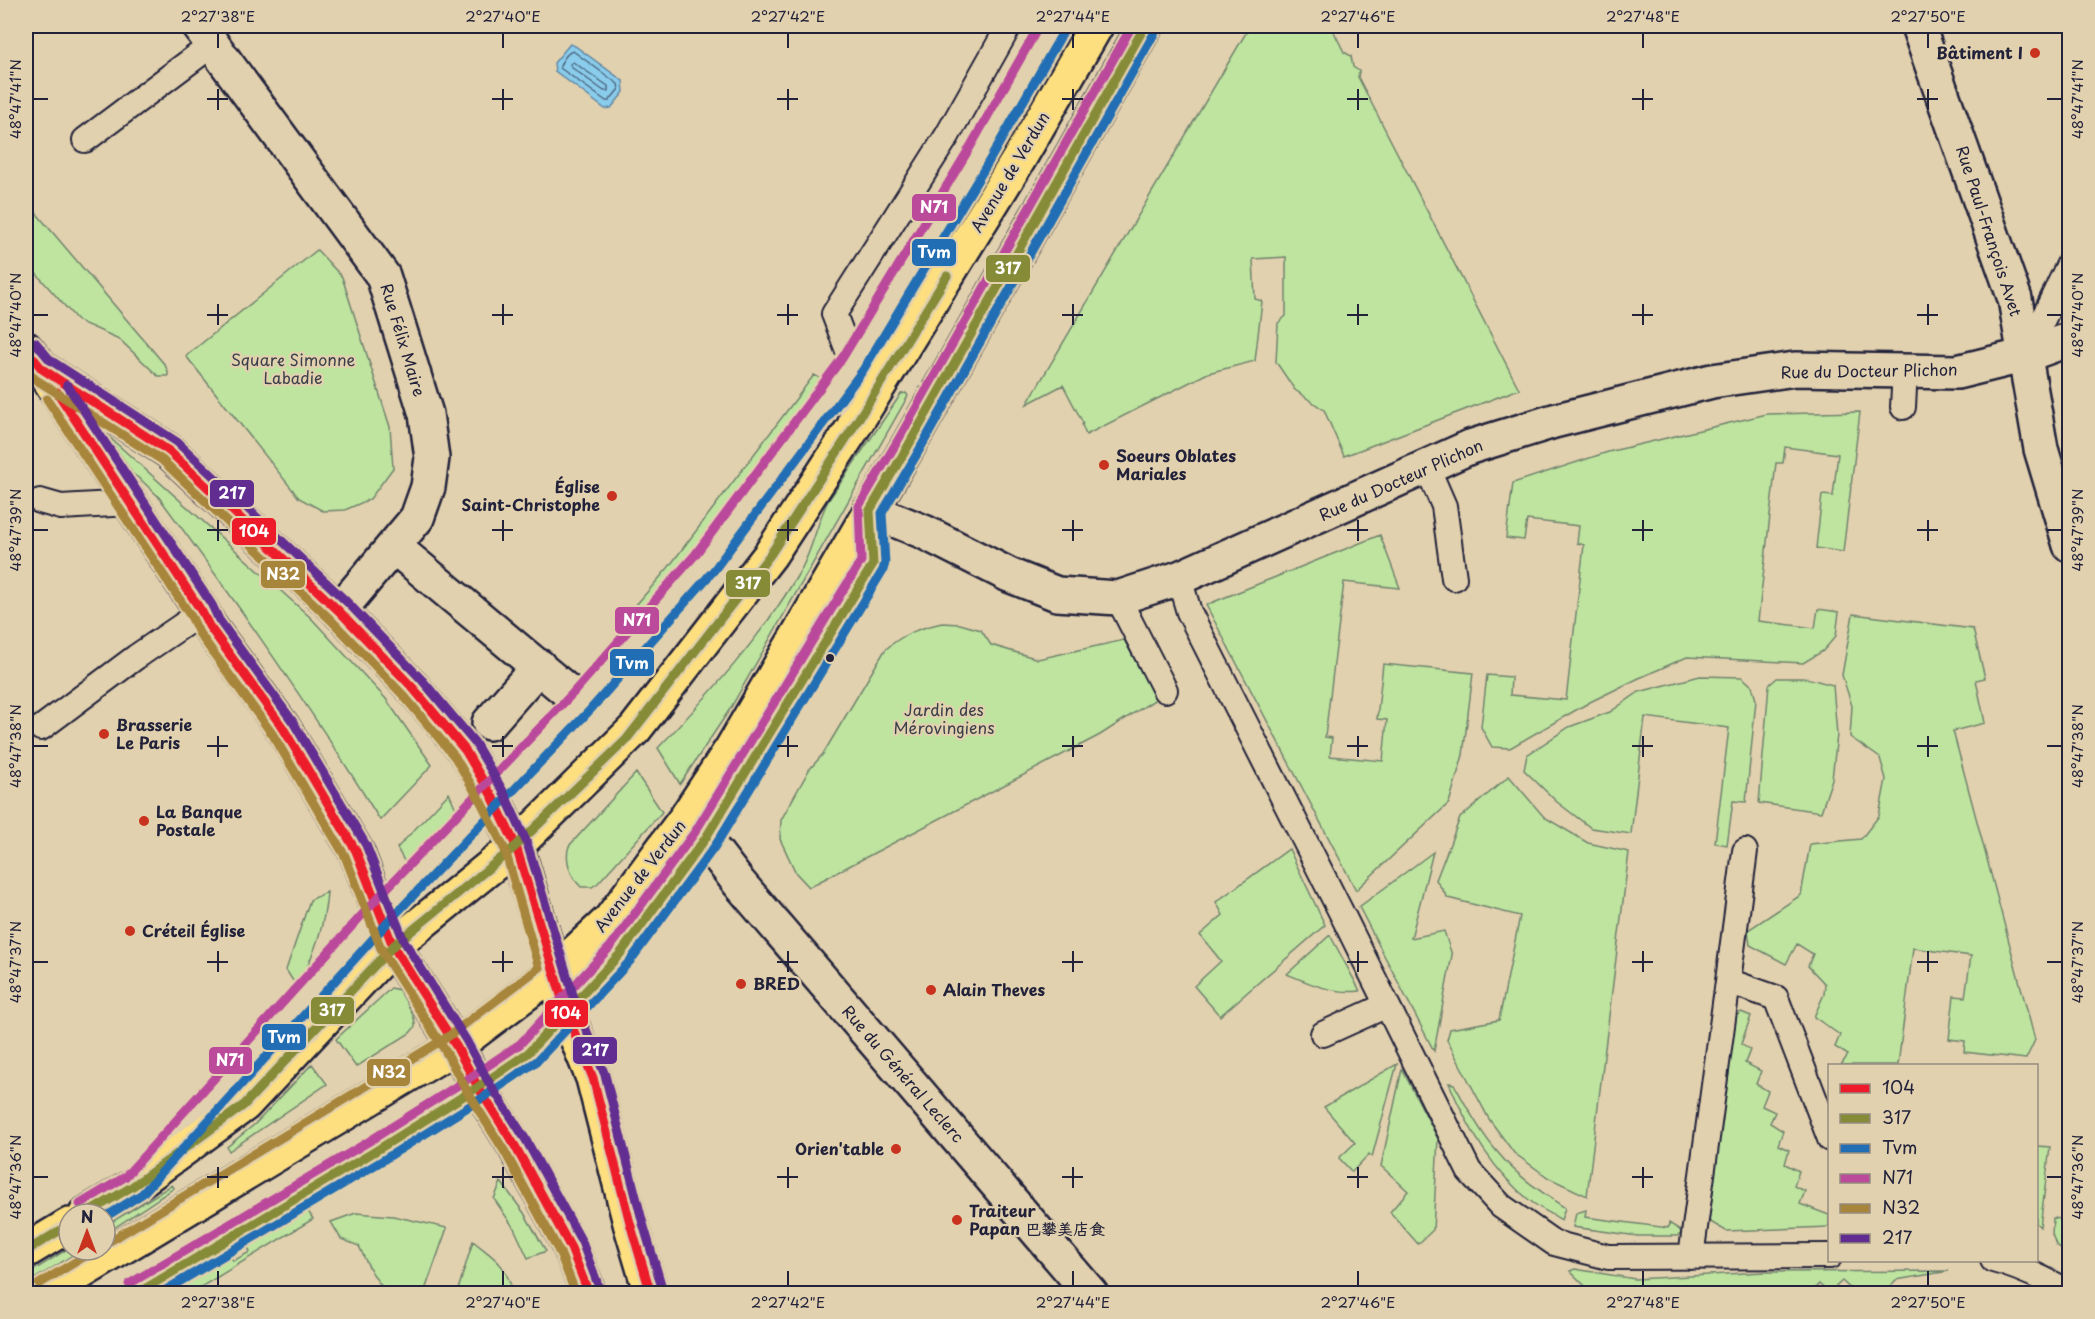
<svg xmlns="http://www.w3.org/2000/svg" width="2095" height="1319" font-family="'Playpen Sans','LXGW WenKai TC',sans-serif">
	<style>
		.green { fill: #bee49f; stroke: #70836d; stroke-width: 1.5 }
		.water { fill: #8acceb; stroke: #6088a5; stroke-width: 1.5 }
		.lines { fill: none; stroke-linecap: round; stroke-linejoin: round }
		.shore { stroke: #4c6681; stroke-width: 1.5 }
		.service-casing { stroke: #22223b; stroke-width: 28 }
		.pedestrian-casing { stroke: #22223b; stroke-width: 38 }
		.minor-casing { stroke: #22223b; stroke-width: 38 }
		.primary-casing { stroke: #22223b; stroke-width: 38 }
		.service { stroke: #e2d1ae; stroke-width: 24 }
		.pedestrian { stroke: #e2d1ae; stroke-width: 33 }
		.minor { stroke: #e2d1ae; stroke-width: 33 }
		.primary { stroke: #fddf80; stroke-width: 33 }
		.bus-1-casing { stroke: #e2d1ae; stroke-width: 14 }
		.bus-2-casing { stroke: #e2d1ae; stroke-width: 14 }
		.bus-3-casing { stroke: #e2d1ae; stroke-width: 14 }
		.bus-4-casing { stroke: #e2d1ae; stroke-width: 14 }
		.bus-5-casing { stroke: #e2d1ae; stroke-width: 14 }
		.bus-6-casing { stroke: #e2d1ae; stroke-width: 14 }
		.bus-1 { stroke: #ed1b2a; stroke-width: 9 }
		.bus-2 { stroke: #868b37; stroke-width: 9 }
		.bus-3 { stroke: #216eb4; stroke-width: 9 }
		.bus-4 { stroke: #bb4a9b; stroke-width: 9 }
		.bus-5 { stroke: #a7853a; stroke-width: 9 }
		.bus-6 { stroke: #622d91; stroke-width: 9 }
		.ticks { fill: none; stroke: #22223b; stroke-width: 2 }
		.poi-dot { fill: #c8321e; stroke: #e2d1ae; stroke-width: 2 }
		.bus-dot { fill: #22223b; stroke: #e2d1ae; stroke-width: 2 }
		.labels { text-anchor: middle; stroke-width: 4.5; stroke-linejoin: round; paint-order: stroke }
		.poi-label { font-size: 16px; font-weight: bold; fill: #22223b; stroke: #e2d1ae; text-anchor: start }
		.street-label { font-size: 16px; fill: #22223b; stroke: #e2d1ae }
		.park-label { font-size: 16px; fill: #393f4a; stroke: #e2d1ae }
		.line-badge { stroke: #e2d1ae; stroke-width: 2 }
		.badge-label { font-size: 16px; text-anchor: middle; font-weight: bold; fill: #fff }
		.neatline { fill: none; stroke: #22223b; stroke-width: 2 }
		.ticks-label { font-size: 15px; text-anchor: middle; fill: #22223b }
	</style>
	<rect width="100%" height="100%" fill="#e2d1ae"/>
	<filter id="ink" filterUnits="userSpaceOnUse"><feTurbulence type="fractalNoise" baseFrequency=".0167" numOctaves="2"/><feDisplacementMap in="SourceGraphic" scale="12" xChannelSelector="R" yChannelSelector="G"/><feConvolveMatrix kernelMatrix="1 2 1 2 8 2 1 2 1" color-interpolation-filters="sRGB"/></filter>
	<g filter="url(#ink)">
		<path class="green" d="M 1250,26 L 1331,26 L 1344,52 L 1351,56 L 1353,67 L 1359,71 L 1358,77 L 1519,389 L 1344,456 L 1324,410 L 1295,390 L 1276,362 L 1278,323 L 1286,316 L 1286,257 L 1253,259 L 1255,299 L 1262,301 L 1255,361 L 1208,373 L 1086,435 L 1082,425 L 1083,423 L 1063,385 L 1027,404 Z
			M 26,201 L 165,365 L 168,372 L 168,376 L 158,376 L 119,339 L 78,321 L 26,262 Z
			M 317,250 L 342,277 L 390,427 L 393,468 L 370,499 L 345,510 L 323,511 L 299,498 L 186,356 Z
			M 814,375 L 827,382 L 761,472 L 629,637 L 617,627 L 668,568 Z
			M 906,393 L 908,396 L 730,709 L 680,784 L 658,748 C 710,694 761,638 799,573 C 813,550 816,524 828,501 L 901,394 Z
			M 1860,412 L 1843,552 L 1816,548 L 1822,495 L 1833,496 L 1838,454 L 1785,447 L 1783,463 L 1776,463 L 1758,621 L 1815,628 L 1818,609 L 1839,612 L 1836,636 L 1823,651 L 1803,663 L 1687,657 L 1637,679 L 1590,702 L 1510,748 L 1492,747 L 1481,727 L 1487,675 L 1511,677 L 1510,695 L 1566,700 L 1584,545 L 1577,543 L 1579,526 L 1527,520 L 1524,540 L 1506,538 L 1513,483 L 1608,452 L 1767,414 Z
			M 98,427 L 311,618 L 386,699 L 432,765 L 380,820 C 311,708 236,601 158,496 L 140,479 L 103,453 Z
			M 1380,535 L 1400,588 L 1344,582 L 1325,737 L 1332,738 L 1330,756 L 1383,761 L 1387,720 L 1377,719 L 1383,664 L 1473,673 L 1463,755 L 1449,803 L 1356,890 L 1206,605 Z
			M 1853,614 L 1973,629 L 1985,678 L 1976,680 L 1985,723 L 1953,731 L 2035,1040 L 2026,1059 L 1964,1052 L 1965,1041 L 1949,1039 L 1954,996 L 1965,997 L 1971,956 L 1913,948 L 1898,1065 L 1841,1065 L 1848,1055 L 1835,1047 L 1840,1035 L 1814,1017 L 1824,994 L 1825,984 L 1808,966 L 1813,954 L 1797,944 L 1786,964 L 1750,945 L 1748,930 L 1801,895 L 1810,844 L 1861,839 L 1879,816 L 1886,779 L 1880,758 L 1850,737 L 1852,706 L 1842,675 Z
			M 942,623 L 960,624 L 981,630 L 991,645 L 1038,659 L 1124,640 L 1156,699 L 1100,735 L 809,887 L 796,873 L 780,839 L 781,820 L 809,770 L 823,754 L 885,650 C 902,634 920,628 942,623 Z
			M 1700,676 L 1742,677 L 1752,686 L 1756,700 L 1746,802 L 1733,801 L 1727,845 L 1715,843 L 1729,728 L 1645,717 L 1631,834 L 1591,828 L 1557,802 L 1524,770 L 1527,755 L 1569,727 L 1610,712 L 1639,692 Z
			M 1777,678 L 1806,678 L 1833,685 L 1837,735 L 1832,779 L 1821,812 L 1759,803 L 1769,685 Z
			M 636,773 L 662,812 L 598,883 L 592,887 L 581,887 C 571,877 564,860 569,846 Z
			M 1509,776 L 1544,817 L 1588,843 L 1629,852 L 1587,1196 L 1549,1178 L 1514,1153 L 1489,1119 L 1447,1040 L 1450,1029 L 1499,1020 L 1520,916 L 1448,898 L 1436,880 L 1460,818 Z
			M 449,793 L 456,809 L 454,822 L 413,866 L 407,866 L 397,848 Z
			M 1289,849 L 1325,925 L 1220,1016 L 1194,986 L 1221,961 L 1200,935 L 1223,915 L 1216,902 Z
			M 1433,852 L 1411,938 L 1444,931 L 1452,955 L 1434,1051 L 1359,907 Z
			M 327,892 C 325,925 313,958 297,987 L 286,970 L 310,900 Z
			M 1330,935 L 1360,991 C 1333,994 1311,984 1287,974 Z
			M 391,988 L 399,990 C 405,1000 416,1015 415,1027 L 410,1033 L 356,1067 L 336,1039 Z
			M 1741,1012 L 1751,1016 L 1741,1044 L 1750,1050 L 1745,1063 L 1761,1071 L 1756,1084 L 1768,1091 L 1762,1106 L 1775,1112 L 1770,1123 L 1783,1131 L 1778,1145 L 1789,1150 L 1785,1164 L 1799,1171 L 1794,1186 L 1805,1191 L 1800,1204 L 1829,1215 L 1829,1227 L 1726,1231 L 1707,1220 L 1730,1021 Z
			M 312,1064 L 327,1084 L 229,1151 L 227,1147 L 255,1124 Z
			M 1397,1064 L 1372,1157 L 1369,1154 L 1352,1172 L 1339,1158 L 1355,1143 L 1324,1107 Z
			M 1402,1069 L 1438,1139 L 1433,1230 L 1418,1244 L 1390,1212 L 1408,1191 L 1381,1166 Z
			M 1449,1083 L 1454,1084 C 1468,1109 1481,1134 1500,1155 C 1518,1177 1542,1192 1565,1208 L 1561,1220 C 1552,1214 1541,1209 1533,1203 C 1493,1173 1468,1128 1449,1083 Z
			M 2037,1146 L 2050,1147 L 2040,1227 L 2036,1223 Z
			M 501,1182 L 524,1213 L 546,1251 L 528,1258 L 514,1228 L 494,1199 Z
			M 172,1185 L 174,1188 L 105,1234 L 105,1226 Z
			M 1586,1210 L 1585,1217 L 1668,1228 L 1669,1223 L 1680,1230 L 1681,1234 L 1677,1236 L 1638,1236 L 1573,1227 L 1576,1213 Z
			M 308,1211 L 313,1219 L 191,1293 L 153,1294 L 231,1256 L 233,1261 L 250,1252 L 248,1247 Z
			M 356,1213 L 393,1216 L 447,1228 L 424,1293 C 414,1294 399,1296 390,1293 C 378,1288 364,1258 359,1246 L 341,1239 L 331,1222 Z
			M 2053,1218 L 2069,1220 L 2069,1253 L 2056,1245 L 2052,1234 Z
			M 473,1241 C 496,1260 505,1262 513,1293 L 457,1293 Z
			M 69,1248 L 69,1250 L 80,1250 L 26,1286 L 26,1275 Z
			M 1575,1269 L 1635,1279 L 1764,1272 L 1949,1271 L 1896,1280 L 1883,1293 L 1855,1293 L 1842,1281 L 1829,1293 L 1819,1284 L 1809,1294 L 1593,1294 L 1570,1271 Z"/>
		<path class="water" d="M 570,44 L 575,46 L 623,81 L 624,92 L 611,108 L 605,109 L 555,71 L 554,63 Z"/>
		<g class="lines">
			<path class="shore" d="M 573,51 L 618,84 L 619,89 L 609,101 L 606,101 L 560,68 C 560,63 567,52 573,51 Z
				M 573,62 L 608,86 L 608,91 L 604,91 L 571,67 L 570,64 Z"/>
			<defs>
				<path id="service" d="M 85,140 L 213,44
					M 2026,355 L 2070,262
					M 1903,407 L 1905,370
					M 851,430 L 853,364 L 834,314 L 947,136 L 1009,26
					M 1427,467 L 1444,506 L 1454,578
					M 40,501 L 61,507 L 130,503
					M 1179,578 L 1189,612 L 1343,916 L 1469,1171 L 1501,1206 L 1554,1243 L 1608,1257 L 1830,1256
					M 1118,598 L 1165,690
					M 41,728 L 136,657 L 202,612
					M 1745,851 L 1728,981 L 1776,998 L 1830,1139
					M 1323,1034 L 1387,1005
					M 166,1149 L 380,913 L 581,702 L 704,563 L 853,364 L 979,155 L 1053,26
					M 1691,1257 L 1728,981
					M 1993,1260 C 2021,1267 2045,1279 2070,1293
					M 135,1294 L 374,1152 L 478,1087 L 528,1053 L 566,1012 L 620,954 L 705,839 L 832,634 L 873,564 L 870,510"/>
				<path id="pedestrian" d="M 404,555 L 573,696
					M 489,723 L 539,666
					M 716,853 L 739,883 L 1091,1294"/>
				<path id="minor" d="M 199,26 L 383,276 L 426,414 L 432,458 L 428,487 L 417,518 L 339,611
					M 1918,26 L 2015,299 L 2041,449 L 2070,545
					M 870,510 L 924,532 L 1009,575 L 1057,594 L 1118,598 L 1179,578 L 1470,447 L 1554,421 L 1712,381 L 1795,369 L 1957,372 L 2026,355 L 2070,339"/>
				<path id="primary" d="M 26,349 L 42,369 L 202,612 L 209,626 L 283,728 L 347,836 L 356,851 L 393,946 L 456,1046 L 478,1087 L 515,1146 L 571,1248 L 589,1294
					M 42,369 L 169,451 L 339,611 L 413,688 L 465,750 L 492,796 L 516,846 L 566,1012 L 593,1078 L 630,1223 L 651,1294
					M 86,1214 L 133,1186 L 244,1105 L 393,946 L 516,846 L 635,729 L 770,555 L 851,431 L 1019,159 L 1096,26
					M 26,1251 L 69,1225
					M 45,1294 L 456,1046 L 553,973 L 610,920 L 687,816 L 732,748 L 907,448 L 1145,26"/>
			</defs>
			<use href="#service" class="service-casing"/>
			<use href="#pedestrian" class="pedestrian-casing"/>
			<use href="#minor" class="minor-casing"/>
			<use href="#primary" class="primary-casing"/>
			<use href="#service" class="service"/>
			<use href="#pedestrian" class="pedestrian"/>
			<use href="#minor" class="minor"/>
			<use href="#primary" class="primary"/>
			<defs>
				<path id="bus-1" d="M 26,349 L 42,369 L 169,451 L 339,611 L 413,688 L 465,750 L 492,796 L 516,846 L 566,1012 L 593,1078 L 630,1223 L 651,1294
					M 57,392 L 202,612 L 209,626 L 283,728 L 356,851 L 393,946 L 456,1046 L 478,1087 L 515,1146 L 571,1248 L 589,1294"/>
				<path id="bus-2" d="M 86,1214 L 133,1186 L 244,1105 L 393,946 L 516,846 L 626,740 L 770,555 L 851,431 L 947,276
					M 26,1251 L 69,1225
					M 136,1294 L 374,1152 L 478,1087 L 528,1053 L 620,954 L 705,839 L 873,564 L 870,510 L 907,448 L 1145,26"/>
				<path id="bus-3" d="M 105,1217 L 142,1194 L 389,921 L 590,710 L 714,570 L 863,370 L 989,161 L 1063,32
					M 159,1294 L 380,1162 L 484,1097 L 537,1061 L 630,961 L 715,846 L 883,570 L 885,563 L 882,513 L 917,454 L 1155,32"/>
				<path id="bus-4" d="M 80,1204 L 125,1177 L 371,905 L 572,694 L 695,555 L 843,357 L 969,149 L 1039,26
					M 129,1284 L 368,1142 L 471,1077 L 520,1044 L 611,946 L 695,832 L 861,561 L 859,506 L 897,442 L 1132,26"/>
				<path id="bus-5" d="M 26,368 L 35,379 L 162,460 L 331,620 L 404,696 L 455,757 L 481,802 L 505,850 L 539,968 L 449,1036 L 105,1244
					M 47,399 L 192,618 L 199,633 L 273,735 L 345,856 L 382,951 L 446,1052 L 468,1093 L 505,1152 L 560,1253 L 576,1294
					M 39,1284 L 95,1250"/>
				<path id="bus-6" d="M 35,342 L 50,360 L 177,442 L 348,603 L 422,680 L 475,743 L 503,791 L 527,843 L 577,1008 L 605,1075 L 642,1220 L 663,1291
					M 67,385 L 212,605 L 219,620 L 293,722 L 366,845 L 404,941 L 466,1040 L 488,1081 L 526,1140 L 582,1242 L 600,1290"/>
			</defs>
			<use href="#bus-1" class="bus-1-casing"/>
			<use href="#bus-2" class="bus-2-casing"/>
			<use href="#bus-3" class="bus-3-casing"/>
			<use href="#bus-4" class="bus-4-casing"/>
			<use href="#bus-5" class="bus-5-casing"/>
			<use href="#bus-6" class="bus-6-casing"/>
			<use href="#bus-1" class="bus-1"/>
			<use href="#bus-2" class="bus-2"/>
			<use href="#bus-3" class="bus-3"/>
			<use href="#bus-4" class="bus-4"/>
			<use href="#bus-5" class="bus-5"/>
			<use href="#bus-6" class="bus-6"/>
		</g>
	</g>
	<path class="ticks" d="M 218,33 L 218,48M 503,33 L 503,48M 788,33 L 788,48M 1073,33 L 1073,48M 1358,33 L 1358,48M 1643,33 L 1643,48M 1928,33 L 1928,48M 218,89 L 218,110M 503,89 L 503,110M 788,89 L 788,110M 1073,89 L 1073,110M 1358,89 L 1358,110M 1643,89 L 1643,110M 1928,89 L 1928,110M 33,99 L 48,99M 207,99 L 228,99M 492,99 L 513,99M 777,99 L 798,99M 1062,99 L 1083,99M 1347,99 L 1368,99M 1632,99 L 1653,99M 1917,99 L 1938,99M 2047,99 L 2062,99M 218,304 L 218,325M 503,304 L 503,325M 788,304 L 788,325M 1073,304 L 1073,325M 1358,304 L 1358,325M 1643,304 L 1643,325M 1928,304 L 1928,325M 33,315 L 48,315M 207,315 L 228,315M 492,315 L 513,315M 777,315 L 798,315M 1062,315 L 1083,315M 1347,315 L 1368,315M 1632,315 L 1653,315M 1917,315 L 1938,315M 2047,315 L 2062,315M 218,520 L 218,541M 503,520 L 503,541M 788,520 L 788,541M 1073,520 L 1073,541M 1358,520 L 1358,541M 1643,520 L 1643,541M 1928,520 L 1928,541M 33,530 L 48,530M 207,530 L 228,530M 492,530 L 513,530M 777,530 L 798,530M 1062,530 L 1083,530M 1347,530 L 1368,530M 1632,530 L 1653,530M 1917,530 L 1938,530M 2047,530 L 2062,530M 218,736 L 218,757M 503,736 L 503,757M 788,736 L 788,757M 1073,736 L 1073,757M 1358,736 L 1358,757M 1643,736 L 1643,757M 1928,736 L 1928,757M 33,746 L 48,746M 207,746 L 228,746M 492,746 L 513,746M 777,746 L 798,746M 1062,746 L 1083,746M 1347,746 L 1368,746M 1632,746 L 1653,746M 1917,746 L 1938,746M 2047,746 L 2062,746M 218,951 L 218,972M 503,951 L 503,972M 788,951 L 788,972M 1073,951 L 1073,972M 1358,951 L 1358,972M 1643,951 L 1643,972M 1928,951 L 1928,972M 33,962 L 48,962M 207,962 L 228,962M 492,962 L 513,962M 777,962 L 798,962M 1062,962 L 1083,962M 1347,962 L 1368,962M 1632,962 L 1653,962M 1917,962 L 1938,962M 2047,962 L 2062,962M 218,1167 L 218,1188M 503,1167 L 503,1188M 788,1167 L 788,1188M 1073,1167 L 1073,1188M 1358,1167 L 1358,1188M 1643,1167 L 1643,1188M 33,1177 L 48,1177M 207,1177 L 228,1177M 492,1177 L 513,1177M 777,1177 L 798,1177M 1062,1177 L 1083,1177M 1347,1177 L 1368,1177M 1632,1177 L 1653,1177M 2047,1177 L 2062,1177M 218,1271 L 218,1286M 503,1271 L 503,1286M 788,1271 L 788,1286M 1073,1271 L 1073,1286M 1358,1271 L 1358,1286M 1643,1271 L 1643,1286M 1928,1271 L 1928,1286"/>
	<g class="poi-dot">
		<circle cx="2035" cy="53" r="6"/>
		<circle cx="1104" cy="465" r="6"/>
		<circle cx="612" cy="496" r="6"/>
		<circle cx="104" cy="734" r="6"/>
		<circle cx="144" cy="821" r="6"/>
		<circle cx="130" cy="931" r="6"/>
		<circle cx="741" cy="984" r="6"/>
		<circle cx="931" cy="990" r="6"/>
		<circle cx="896" cy="1149" r="6"/>
		<circle cx="957" cy="1220" r="6"/>
	</g>
	<circle class="bus-dot" cx="830" cy="658" r="5"/>
	<g class="labels">
		<g class="poi-label">
			<text x="2023" y="59" text-anchor="end">Bâtiment I</text>
			<text x="1116" y="462">Soeurs Oblates<tspan x="1116" dy="18">Mariales</tspan></text>
			<text x="600" y="493" text-anchor="end">Église<tspan x="600" dy="18">Saint-Christophe</tspan></text>
			<text x="116" y="731">Brasserie<tspan x="116" dy="18">Le Paris</tspan></text>
			<text x="156" y="818">La Banque<tspan x="156" dy="18">Postale</tspan></text>
			<text x="142" y="937">Créteil Église</text>
			<text x="753" y="990">BRED</text>
			<text x="943" y="996">Alain Theves</text>
			<text x="884" y="1155" text-anchor="end">Orien'table</text>
			<text x="969" y="1217">Traiteur<tspan x="969" dy="18">Papan 巴攀美店食</tspan></text>
		</g>
		<g class="street-label">
			<text transform="translate(1010 172) rotate(-59)" y="6">Avenue de Verdun</text>
			<text transform="translate(1989 231) rotate(72)" y="6">Rue Paul-François Avet</text>
			<text transform="translate(403 340) rotate(73)" y="6">Rue Félix Maire</text>
			<text transform="translate(1869 371) rotate(-1)" y="6">Rue du Docteur Plichon</text>
			<text transform="translate(1401 480) rotate(-24)" y="6">Rue du Docteur Plichon</text>
			<text transform="translate(640 876) rotate(-52)" y="6">Avenue de Verdun</text>
			<text transform="translate(903 1074) rotate(49)" y="6">Rue du Général Leclerc</text>
		</g>
		<g class="park-label">
			<text x="293" y="366">Square Simonne<tspan x="293" dy="18">Labadie</tspan></text>
			<text x="944" y="716">Jardin des<tspan x="944" dy="18">Mérovingiens</tspan></text>
		</g>
	</g>
	<g class="line-badge">
		<rect x="911" y="193" width="46" height="29" rx="6" fill="#bb4a9b"/>
		<rect x="911" y="238" width="46" height="29" rx="6" fill="#216eb4"/>
		<rect x="985" y="254" width="46" height="29" rx="6" fill="#868b37"/>
		<rect x="209" y="479" width="46" height="29" rx="6" fill="#622d91"/>
		<rect x="231" y="517" width="46" height="29" rx="6" fill="#ed1b2a"/>
		<rect x="260" y="560" width="46" height="29" rx="6" fill="#a7853a"/>
		<rect x="725" y="569" width="46" height="29" rx="6" fill="#868b37"/>
		<rect x="614" y="606" width="46" height="29" rx="6" fill="#bb4a9b"/>
		<rect x="609" y="648" width="46" height="29" rx="6" fill="#216eb4"/>
		<rect x="310" y="996" width="45" height="29" rx="6" fill="#868b37"/>
		<rect x="544" y="999" width="45" height="29" rx="6" fill="#ed1b2a"/>
		<rect x="261" y="1023" width="46" height="28" rx="6" fill="#216eb4"/>
		<rect x="572" y="1036" width="46" height="29" rx="6" fill="#622d91"/>
		<rect x="208" y="1046" width="45" height="29" rx="6" fill="#bb4a9b"/>
		<rect x="366" y="1058" width="45" height="29" rx="6" fill="#a7853a"/>
	</g>
	<g class="badge-label">
		<text x="934" y="213">N71</text>
		<text x="934" y="258">Tvm</text>
		<text x="1008" y="274">317</text>
		<text x="232" y="499">217</text>
		<text x="254" y="537">104</text>
		<text x="283" y="580">N32</text>
		<text x="748" y="589">317</text>
		<text x="637" y="626">N71</text>
		<text x="632" y="669">Tvm</text>
		<text x="332" y="1016">317</text>
		<text x="566" y="1019">104</text>
		<text x="284" y="1043">Tvm</text>
		<text x="595" y="1056">217</text>
		<text x="230" y="1066">N71</text>
		<text x="389" y="1078">N32</text>
	</g>
	<rect width="2095" height="1319" fill="none" stroke="#e2d1ae" stroke-width="66"/>
	<rect x="1828" y="1064" width="210" height="198" fill="#e2d1ae" stroke="#958b80" stroke-width="1.5"/>
	<rect x="1840" y="1084" width="30" height="9" fill="#ed1b2a" stroke="#958b80" stroke-width="1.5"/>
	<text x="1882" y="1094" font-size="18" fill="#22223b">104</text>
	<rect x="1840" y="1114" width="30" height="9" fill="#868b37" stroke="#958b80" stroke-width="1.5"/>
	<text x="1882" y="1124" font-size="18" fill="#22223b">317</text>
	<rect x="1840" y="1144" width="30" height="9" fill="#216eb4" stroke="#958b80" stroke-width="1.5"/>
	<text x="1882" y="1154" font-size="18" fill="#22223b">Tvm</text>
	<rect x="1840" y="1174" width="30" height="9" fill="#bb4a9b" stroke="#958b80" stroke-width="1.5"/>
	<text x="1882" y="1184" font-size="18" fill="#22223b">N71</text>
	<rect x="1840" y="1204" width="30" height="9" fill="#a7853a" stroke="#958b80" stroke-width="1.5"/>
	<text x="1882" y="1214" font-size="18" fill="#22223b">N32</text>
	<rect x="1840" y="1234" width="30" height="9" fill="#622d91" stroke="#958b80" stroke-width="1.5"/>
	<text x="1882" y="1244" font-size="18" fill="#22223b">217</text>
	<g transform="translate(87 1232)"><circle r="28" fill="#e2d1ae" stroke="#958b80" stroke-width="1.5"/>
	<path d="M0-4.5L10 22L0 15L-10 22Z" fill="#c8321e"/>
	<text y="-9" font-size="16" font-weight="bold" text-anchor="middle" fill="#22223b">N</text>
	</g>
	<rect x="33" y="33" width="2029" height="1253" class="neatline"/>
	<g class="ticks-label">
		<text x="218" y="22">2°27'38"E</text>
		<text x="503" y="22">2°27'40"E</text>
		<text x="788" y="22">2°27'42"E</text>
		<text x="1073" y="22">2°27'44"E</text>
		<text x="1358" y="22">2°27'46"E</text>
		<text x="1643" y="22">2°27'48"E</text>
		<text x="1928" y="22">2°27'50"E</text>
		<text transform="translate(16 99) rotate(-90)" y="5">48°47'41"N</text>
		<text transform="translate(2078 99) rotate(-90)" y="5">48°47'41"N</text>
		<text transform="translate(16 315) rotate(-90)" y="5">48°47'40"N</text>
		<text transform="translate(2078 315) rotate(-90)" y="5">48°47'40"N</text>
		<text transform="translate(16 530) rotate(-90)" y="5">48°47'39"N</text>
		<text transform="translate(2078 530) rotate(-90)" y="5">48°47'39"N</text>
		<text transform="translate(16 746) rotate(-90)" y="5">48°47'38"N</text>
		<text transform="translate(2078 746) rotate(-90)" y="5">48°47'38"N</text>
		<text transform="translate(16 962) rotate(-90)" y="5">48°47'37"N</text>
		<text transform="translate(2078 962) rotate(-90)" y="5">48°47'37"N</text>
		<text transform="translate(16 1177) rotate(-90)" y="5">48°47'36"N</text>
		<text transform="translate(2078 1177) rotate(-90)" y="5">48°47'36"N</text>
		<text x="218" y="1308">2°27'38"E</text>
		<text x="503" y="1308">2°27'40"E</text>
		<text x="788" y="1308">2°27'42"E</text>
		<text x="1073" y="1308">2°27'44"E</text>
		<text x="1358" y="1308">2°27'46"E</text>
		<text x="1643" y="1308">2°27'48"E</text>
		<text x="1928" y="1308">2°27'50"E</text>
	</g>
</svg>
